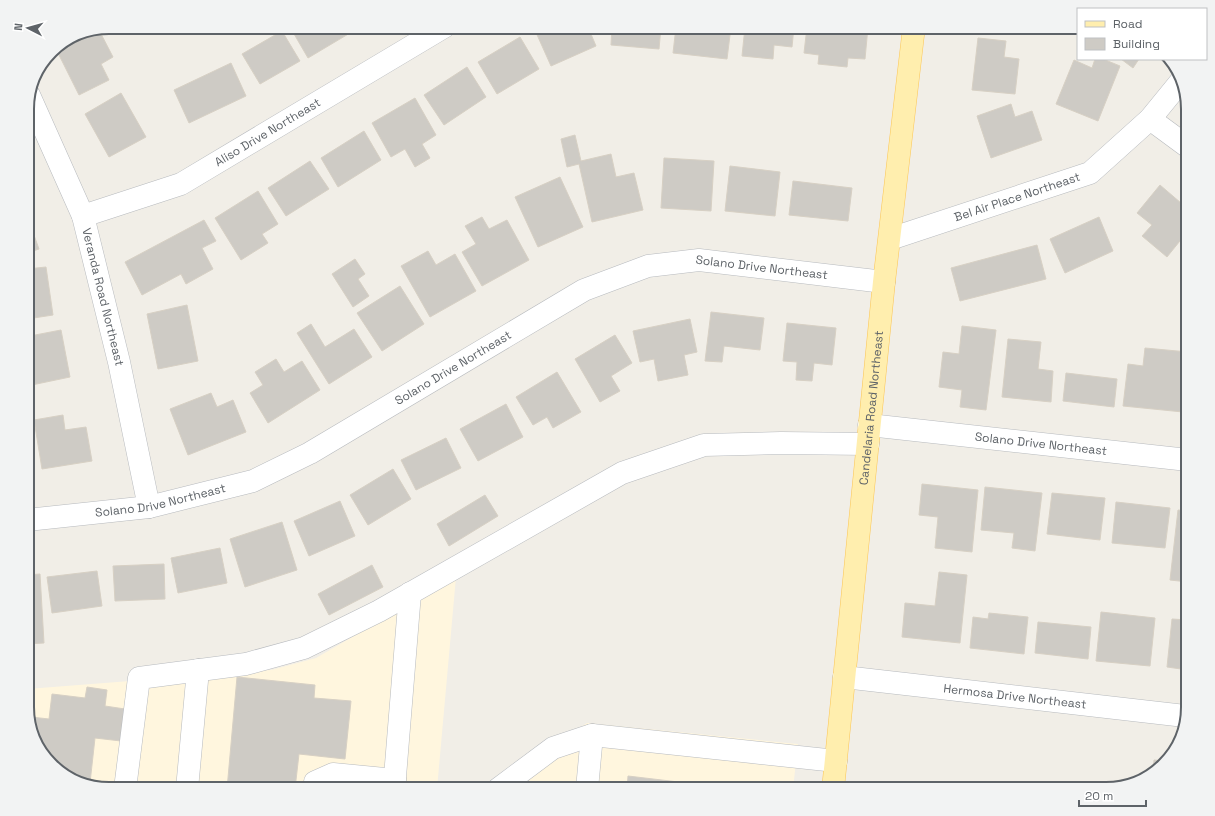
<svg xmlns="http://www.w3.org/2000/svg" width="1215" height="816" font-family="'Space Grotesk',sans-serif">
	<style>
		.commercial { fill: #fff6de }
		.building { fill: #cecbc5; stroke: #d7d0c4 }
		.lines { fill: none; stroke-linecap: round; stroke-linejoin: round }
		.minor-casing { stroke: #b7babe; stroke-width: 23 }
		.major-casing { stroke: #fcc655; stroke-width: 23 }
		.minor { stroke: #fff; stroke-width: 22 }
		.major { stroke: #ffeeae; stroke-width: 22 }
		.labels { text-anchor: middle; stroke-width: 3; stroke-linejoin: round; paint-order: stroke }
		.street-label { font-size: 12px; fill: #5e6368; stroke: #fff }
		.rim { fill: none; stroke: #5e6368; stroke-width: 2 }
	</style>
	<rect width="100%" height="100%" fill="#f1eee7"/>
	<path class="commercial" d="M 456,577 L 437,789 L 109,789 L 63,775 L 38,748 L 27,712 L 27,689 L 271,670 L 316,658 Z
		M 587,723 L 798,744 L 793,789 L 483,789 Z"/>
	<path class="building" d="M 290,27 L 354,27 L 355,30 L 308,58 Z
		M 588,27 L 596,46 L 551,66 L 534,28 Z
		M 612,27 L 661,27 L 659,49 L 611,45 Z
		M 676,27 L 731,27 L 727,59 L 673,53 Z
		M 745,27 L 794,27 L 792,47 L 774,45 L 773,59 L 742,56 Z
		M 807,27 L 868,27 L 865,59 L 848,58 L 847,67 L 818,64 L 819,55 L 804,53 Z
		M 993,27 L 1028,27 L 1027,31 Z
		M 99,30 L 113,57 L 101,64 L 109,80 L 79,95 L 57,51 Z
		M 282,31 L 300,61 L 260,84 L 242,54 Z
		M 520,37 L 539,69 L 497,94 L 478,62 Z
		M 978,38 L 1006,41 L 1004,57 L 1019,59 L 1015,94 L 972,90 Z
		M 1095,59 L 1103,59 L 1120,66 L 1098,121 L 1056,104 L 1074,60 L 1092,68 Z
		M 1121,59 L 1139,59 L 1133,68 Z
		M 231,63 L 246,96 L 189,123 L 174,90 Z
		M 467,67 L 486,97 L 444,125 L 424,95 Z
		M 121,93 L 146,137 L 109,157 L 85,114 Z
		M 415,98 L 436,135 L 422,144 L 430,158 L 415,167 L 405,149 L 391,157 L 372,123 Z
		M 1011,104 L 1015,117 L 1032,111 L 1042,140 L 991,158 L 977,116 Z
		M 364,131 L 381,160 L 338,187 L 321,158 Z
		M 575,135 L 581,161 L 611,154 L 616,177 L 634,173 L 643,210 L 592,222 L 579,164 L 567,167 L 561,139 Z
		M 664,158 L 714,161 L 711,211 L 661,208 Z
		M 310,161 L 329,189 L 286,216 L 268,188 Z
		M 730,166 L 780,172 L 775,216 L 725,211 Z
		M 560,177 L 583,227 L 538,247 L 515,197 Z
		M 793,181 L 852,188 L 848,221 L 789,215 Z
		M 1160,185 L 1188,209 L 1188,231 L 1167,257 L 1142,236 L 1152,225 L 1137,213 Z
		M 258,191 L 278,224 L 262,234 L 268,243 L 241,260 L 215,218 Z
		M 27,216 L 39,249 L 27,253 Z
		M 482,217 L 489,229 L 507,220 L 529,260 L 482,286 L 462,252 L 476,244 L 465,226 Z
		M 1099,217 L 1113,251 L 1065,273 L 1050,239 Z
		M 204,220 L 216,241 L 202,248 L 213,269 L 186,284 L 181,274 L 142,295 L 125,262 Z
		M 1037,245 L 1046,279 L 960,301 L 951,268 Z
		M 428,251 L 436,265 L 455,254 L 476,291 L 430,317 L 401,266 Z
		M 355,259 L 365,274 L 358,279 L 369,296 L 353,307 L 332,274 Z
		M 46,267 L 53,315 L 27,319 L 27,269 Z
		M 400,286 L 424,324 L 382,351 L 357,313 Z
		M 187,305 L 198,361 L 158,369 L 147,314 Z
		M 711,312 L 764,318 L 760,350 L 724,346 L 722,362 L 705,361 Z
		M 690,319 L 697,352 L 684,355 L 688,375 L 658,381 L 654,359 L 640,362 L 633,331 Z
		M 787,323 L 836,328 L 832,365 L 814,363 L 812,381 L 796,380 L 797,362 L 783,361 Z
		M 311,324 L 325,347 L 354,329 L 372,357 L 329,384 L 297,333 Z
		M 962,326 L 996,330 L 986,410 L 960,407 L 962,390 L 939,387 L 943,352 L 959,354 Z
		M 61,330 L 70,377 L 27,386 L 27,354 L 33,353 L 30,336 Z
		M 615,335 L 632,363 L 611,376 L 620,391 L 600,402 L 575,359 Z
		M 1008,339 L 1041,342 L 1038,369 L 1053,371 L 1051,402 L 1002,397 Z
		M 1145,348 L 1188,352 L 1183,412 L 1123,406 L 1128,364 L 1143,366 Z
		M 276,359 L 284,372 L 302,361 L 320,390 L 268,423 L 250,393 L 263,385 L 255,372 Z
		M 557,372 L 581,412 L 553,428 L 547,417 L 533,425 L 516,397 Z
		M 1066,373 L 1117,379 L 1114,407 L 1063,401 Z
		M 211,393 L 217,407 L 233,400 L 246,432 L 188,455 L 170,409 Z
		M 506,404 L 523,437 L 478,461 L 460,429 Z
		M 63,415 L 65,430 L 86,427 L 92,461 L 42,469 L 34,420 Z
		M 446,438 L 461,468 L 416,490 L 401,460 Z
		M 393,469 L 411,499 L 368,525 L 350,495 Z
		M 922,484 L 978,490 L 972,552 L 935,548 L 938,517 L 919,515 Z
		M 985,487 L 1042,493 L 1035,551 L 1012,548 L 1014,533 L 981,530 Z
		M 1052,493 L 1105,498 L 1100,540 L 1047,534 Z
		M 485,495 L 498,516 L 449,546 L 437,524 Z
		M 340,501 L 355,536 L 309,556 L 294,521 Z
		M 1116,502 L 1170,508 L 1165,548 L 1112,543 Z
		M 1178,510 L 1188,511 L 1188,582 L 1170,580 Z
		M 282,522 L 297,570 L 245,587 L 230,539 Z
		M 220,548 L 227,583 L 178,593 L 171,558 Z
		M 164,564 L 165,599 L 115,601 L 113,566 Z
		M 372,565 L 383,587 L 329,615 L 318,594 Z
		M 97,571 L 102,606 L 52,613 L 47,577 Z
		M 939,572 L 967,575 L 960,643 L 902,637 L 905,603 L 935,606 Z
		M 40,574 L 44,643 L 27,644 L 27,575 Z
		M 1101,612 L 1155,618 L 1150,666 L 1096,661 Z
		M 989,613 L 1028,617 L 1024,654 L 970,648 L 973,617 L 988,619 Z
		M 1172,619 L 1188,620 L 1188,670 L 1167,667 Z
		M 1038,622 L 1091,627 L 1088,659 L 1035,653 Z
		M 237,677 L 315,685 L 314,698 L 351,701 L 345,759 L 299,754 L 295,789 L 227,789 Z
		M 87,687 L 107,690 L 105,706 L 125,709 L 121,741 L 95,738 L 90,783 L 63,775 L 38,748 L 30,722 L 31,717 L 49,719 L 52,694 L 85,698 Z
		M 1154,760 L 1165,761 L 1153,772 Z
		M 628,776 L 712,786 L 712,789 L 627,789 Z"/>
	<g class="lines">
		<defs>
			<g id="minor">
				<path id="s1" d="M 29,95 L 83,216 L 119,362 L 149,507"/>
				<path d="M 1150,119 L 1188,147"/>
				<path id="s2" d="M 83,216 L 181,184 L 444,27"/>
				<path id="s3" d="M 890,239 L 1090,173 L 1150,119 L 1181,81"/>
				<path id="s4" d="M 869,425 L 1188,460"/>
				<path id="s5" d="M 27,520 L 149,507 L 253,481 L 310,453 L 584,290 L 648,266 L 699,260 L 884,282"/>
				<path id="s6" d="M 844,677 L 1185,716"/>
				<path d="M 125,789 L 139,678 L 246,664 L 304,648 L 379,611 L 622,473 L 704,445 L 781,443 L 868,444"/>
				<path d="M 187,789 L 198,670"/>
				<path d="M 314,789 L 315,782 L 333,774 L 395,780"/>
				<path d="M 394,789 L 410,593"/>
				<path d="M 498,789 L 553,748 L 592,735 L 836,761"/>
				<path d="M 587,789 L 592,735"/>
			</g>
			<g id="major">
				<path id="s7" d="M 833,789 L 884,282 L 914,27"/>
			</g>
		</defs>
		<use href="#minor" class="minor-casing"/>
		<use href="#major" class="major-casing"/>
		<use href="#minor" class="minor"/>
		<use href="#major" class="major"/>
	</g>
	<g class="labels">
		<g class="street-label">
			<text dy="4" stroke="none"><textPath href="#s2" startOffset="204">Aliso Drive Northeast</textPath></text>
			<text dy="4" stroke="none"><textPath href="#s3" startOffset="134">Bel Air Place Northeast</textPath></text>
			<text dy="4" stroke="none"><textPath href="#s5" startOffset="795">Solano Drive Northeast</textPath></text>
			<text dy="4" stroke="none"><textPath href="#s1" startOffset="216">Veranda Road Northeast</textPath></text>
			<text dy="4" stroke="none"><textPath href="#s5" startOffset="460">Solano Drive Northeast</textPath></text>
			<text dy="4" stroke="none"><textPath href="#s7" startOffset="383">Candelaria Road Northeast</textPath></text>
			<text dy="4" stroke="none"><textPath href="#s4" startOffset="173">Solano Drive Northeast</textPath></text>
			<text dy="4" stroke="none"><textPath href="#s5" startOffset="135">Solano Drive Northeast</textPath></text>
			<text dy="4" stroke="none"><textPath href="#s6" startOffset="172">Hermosa Drive Northeast</textPath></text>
		</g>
	</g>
	<path d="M0 0H1215V816H0ZM109 34H1106A75 75 0 0 1 1181 109V707A75 75 0 0 1 1106 782H109A75 75 0 0 1 34 707V109A75 75 0 0 1 109 34Z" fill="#f2f3f3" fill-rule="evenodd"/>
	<path class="rim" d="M109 34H1106A75 75 0 0 1 1181 109V707A75 75 0 0 1 1106 782H109A75 75 0 0 1 34 707V109A75 75 0 0 1 109 34Z"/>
	<rect x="1077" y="8" width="130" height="52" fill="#ffffff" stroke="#bfc1c3"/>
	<rect x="1085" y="21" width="20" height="6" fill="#ffeeae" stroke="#bfc1c3"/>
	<text x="1113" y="28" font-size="12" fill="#5e6368">Road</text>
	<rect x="1085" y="38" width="20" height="12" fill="#cecbc5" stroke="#bfc1c3"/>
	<text x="1113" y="48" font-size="12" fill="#5e6368">Building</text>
	<g transform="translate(28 28) rotate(276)" stroke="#ffffff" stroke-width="3" paint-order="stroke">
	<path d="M0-3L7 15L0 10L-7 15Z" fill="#5e6368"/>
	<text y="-6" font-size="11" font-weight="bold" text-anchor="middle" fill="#5e6368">N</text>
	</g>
	<path d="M1079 800v6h67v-6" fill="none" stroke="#5e6368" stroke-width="2"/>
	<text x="1085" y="800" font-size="12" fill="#5e6368" stroke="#ffffff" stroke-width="3" paint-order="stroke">20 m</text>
</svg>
